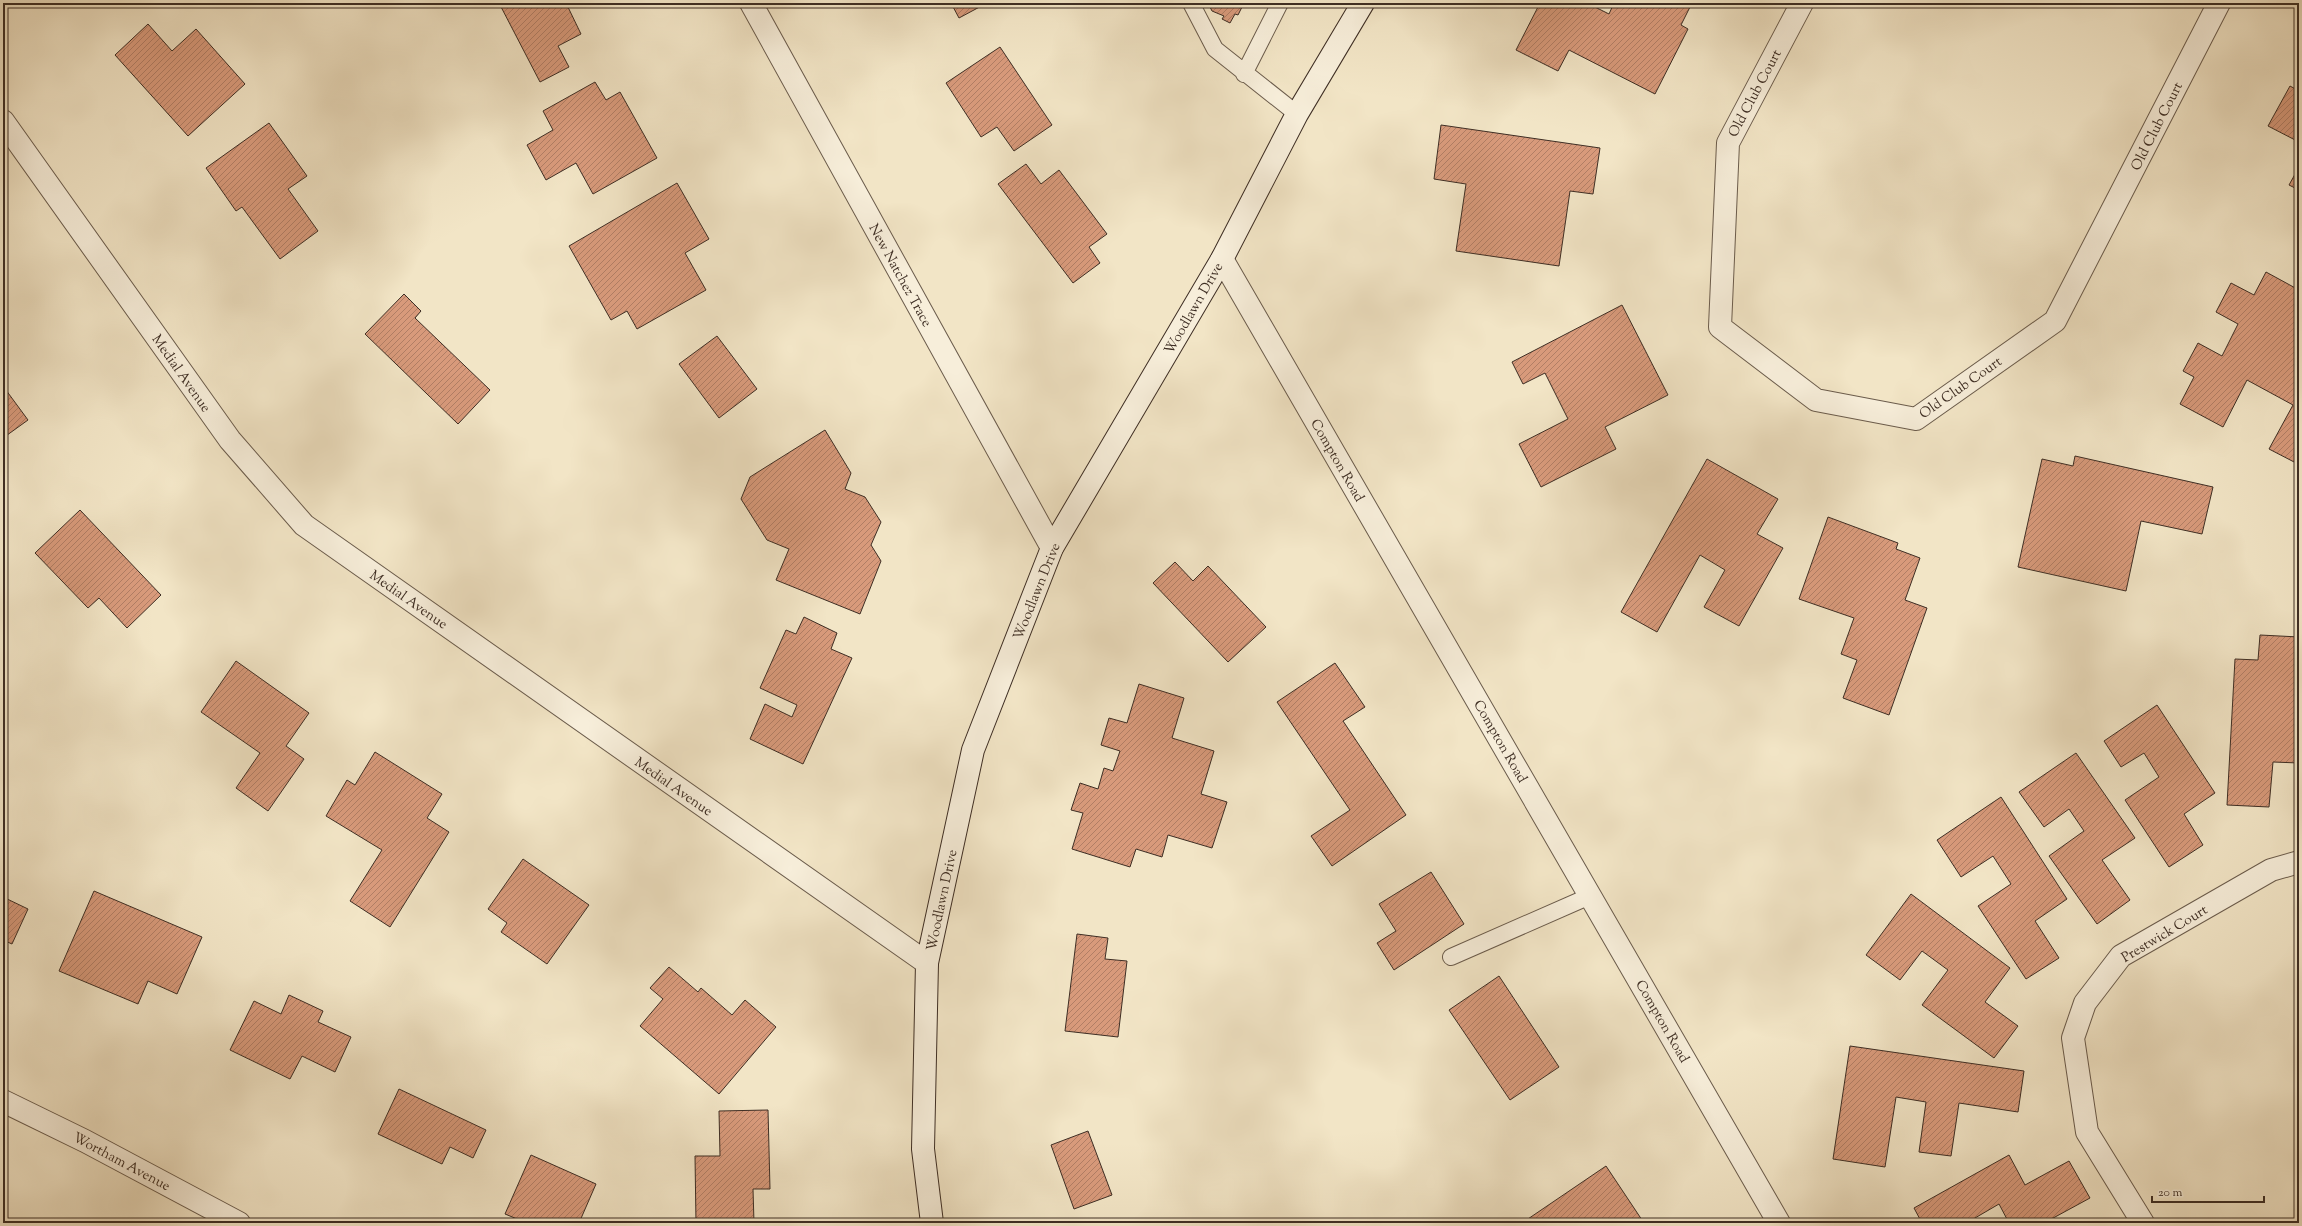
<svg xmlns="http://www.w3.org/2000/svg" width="2302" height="1226" font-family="'Sorts Mill Goudy',serif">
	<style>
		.building { fill: url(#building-hatch); stroke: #3e2e24 }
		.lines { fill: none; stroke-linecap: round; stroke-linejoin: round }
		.service-casing { stroke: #6b5c4c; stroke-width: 18 }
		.minor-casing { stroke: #6b5c4c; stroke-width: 24 }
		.secondary-casing { stroke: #3e2e24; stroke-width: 24 }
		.service { stroke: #f7eeda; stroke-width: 16 }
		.minor { stroke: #f7eeda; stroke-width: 22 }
		.secondary { stroke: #f7eeda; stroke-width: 22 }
		.labels { text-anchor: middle; stroke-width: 3.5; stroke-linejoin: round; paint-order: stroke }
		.street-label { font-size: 14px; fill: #3e2e24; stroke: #f7eeda }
	</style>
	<defs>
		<pattern id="building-hatch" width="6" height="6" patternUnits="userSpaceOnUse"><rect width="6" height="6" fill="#d89a7b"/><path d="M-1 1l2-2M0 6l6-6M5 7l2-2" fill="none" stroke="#b17e65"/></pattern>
	</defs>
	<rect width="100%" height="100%" fill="#f2e5c6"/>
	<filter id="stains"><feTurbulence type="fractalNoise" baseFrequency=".005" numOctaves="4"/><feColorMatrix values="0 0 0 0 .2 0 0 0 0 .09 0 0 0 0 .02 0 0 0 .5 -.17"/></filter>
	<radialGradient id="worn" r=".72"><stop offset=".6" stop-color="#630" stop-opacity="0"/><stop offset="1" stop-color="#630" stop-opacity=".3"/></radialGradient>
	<path class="building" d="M 499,3 L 566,3 L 581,34 L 558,46 L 569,67 L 540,82 Z
		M 951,3 L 987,3 L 959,18 Z
		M 1208,3 L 1244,3 L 1238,15 L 1235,14 L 1230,23 L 1222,19 L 1224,16 L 1212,11 Z
		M 1540,3 L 1587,3 L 1609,14 L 1614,3 L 1692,3 L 1681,25 L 1688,29 L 1655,94 L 1569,50 L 1558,71 L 1516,50 Z
		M 148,24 L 172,51 L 196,29 L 245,84 L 188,136 L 115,55 Z
		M 1000,47 L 1052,125 L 1014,151 L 997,127 L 981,137 L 946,83 Z
		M 595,82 L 606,100 L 620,92 L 657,158 L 593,194 L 576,163 L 546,180 L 527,145 L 553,130 L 543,111 Z
		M 2290,86 L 2299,91 L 2299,142 L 2268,126 Z
		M 269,123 L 307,176 L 288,189 L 318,231 L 280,259 L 242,207 L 236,211 L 206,168 Z
		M 1441,125 L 1600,148 L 1593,194 L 1570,191 L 1559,266 L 1456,251 L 1466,184 L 1434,179 Z
		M 1026,164 L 1041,184 L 1059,170 L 1107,234 L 1089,247 L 1100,263 L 1073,283 L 998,184 Z
		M 2299,167 L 2299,190 L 2289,185 Z
		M 677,183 L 709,239 L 685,253 L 706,290 L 637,329 L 627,311 L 611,320 L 569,246 Z
		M 2266,272 L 2299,290 L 2299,457 L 2296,463 L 2269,449 L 2293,405 L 2247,380 L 2223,427 L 2180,404 L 2194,377 L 2183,371 L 2198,343 L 2222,356 L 2238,324 L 2216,312 L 2231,283 L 2254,295 Z
		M 404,294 L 421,311 L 415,318 L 490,390 L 458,424 L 365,334 Z
		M 1622,305 L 1668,395 L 1605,427 L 1616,449 L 1541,487 L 1519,444 L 1568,419 L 1545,373 L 1523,384 L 1512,362 Z
		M 717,336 L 757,389 L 719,418 L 679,364 Z
		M 3,386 L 28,420 L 3,438 Z
		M 825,430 L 851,473 L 845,489 L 865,497 L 881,522 L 871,545 L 881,561 L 860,614 L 776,580 L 789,549 L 767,540 L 741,499 L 750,477 Z
		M 2075,456 L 2213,487 L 2202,534 L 2141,521 L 2126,591 L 2018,567 L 2042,459 L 2073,466 Z
		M 1707,459 L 1778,499 L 1757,534 L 1783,548 L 1739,626 L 1704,607 L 1725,570 L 1700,555 L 1657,632 L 1621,612 Z
		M 80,510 L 161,595 L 127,628 L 99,598 L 88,608 L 35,553 Z
		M 1828,517 L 1898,543 L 1896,549 L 1920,558 L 1905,600 L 1927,608 L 1889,715 L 1843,698 L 1857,660 L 1841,654 L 1854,618 L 1799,599 Z
		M 1175,562 L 1193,581 L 1208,566 L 1266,627 L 1228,662 L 1153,583 Z
		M 804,617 L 837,633 L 831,649 L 852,658 L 803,764 L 750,739 L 765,704 L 792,717 L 797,705 L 760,688 L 786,630 L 796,634 Z
		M 2260,635 L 2299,637 L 2299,763 L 2273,762 L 2269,807 L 2227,805 L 2235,659 L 2258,660 Z
		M 236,661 L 309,713 L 286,746 L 304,759 L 268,811 L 236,788 L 260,753 L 201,712 Z
		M 1335,663 L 1365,707 L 1343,721 L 1406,815 L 1332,866 L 1311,836 L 1350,810 L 1277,702 Z
		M 1139,684 L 1184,698 L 1172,738 L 1214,751 L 1201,794 L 1227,802 L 1212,848 L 1168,835 L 1162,857 L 1136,849 L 1130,867 L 1072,849 L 1083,813 L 1071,810 L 1080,783 L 1098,789 L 1104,768 L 1113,771 L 1120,751 L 1101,745 L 1109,718 L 1127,723 Z
		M 2157,705 L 2215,793 L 2184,814 L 2203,845 L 2169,867 L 2125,800 L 2159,777 L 2144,753 L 2121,767 L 2104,741 Z
		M 375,752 L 442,794 L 427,818 L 449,832 L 390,927 L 350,901 L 382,850 L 326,816 L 347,780 L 355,785 Z
		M 2076,753 L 2135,838 L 2102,860 L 2130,900 L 2097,924 L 2049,856 L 2084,831 L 2069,809 L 2044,827 L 2019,792 Z
		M 2001,797 L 2067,899 L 2035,921 L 2059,958 L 2026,979 L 1978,906 L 2011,884 L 1993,856 L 1961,877 L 1937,840 Z
		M 523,859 L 589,905 L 547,964 L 501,932 L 507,923 L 488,909 Z
		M 1431,872 L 1464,924 L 1394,970 L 1377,943 L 1396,931 L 1379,904 Z
		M 94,891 L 202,937 L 177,994 L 148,981 L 138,1004 L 59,971 Z
		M 1911,894 L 2010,968 L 1985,1002 L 2018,1026 L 1994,1058 L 1922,1005 L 1948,970 L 1922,951 L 1900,980 L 1866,955 Z
		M 3,897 L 28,909 L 12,944 L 3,940 Z
		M 1077,934 L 1108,938 L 1105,959 L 1127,961 L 1118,1037 L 1065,1031 Z
		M 669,967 L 698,992 L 701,988 L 732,1015 L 745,1000 L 776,1027 L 719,1094 L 640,1026 L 663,999 L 650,988 Z
		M 1499,976 L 1559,1067 L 1510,1100 L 1449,1010 Z
		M 289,995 L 323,1011 L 318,1022 L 351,1037 L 335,1072 L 302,1056 L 290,1079 L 230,1050 L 254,1001 L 281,1014 Z
		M 1850,1046 L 2024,1071 L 2018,1112 L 1959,1103 L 1951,1156 L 1919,1152 L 1926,1102 L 1896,1097 L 1885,1167 L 1833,1159 Z
		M 399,1089 L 486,1130 L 473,1158 L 450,1147 L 442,1164 L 378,1134 Z
		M 768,1110 L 770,1189 L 753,1189 L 754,1223 L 696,1223 L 695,1156 L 720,1156 L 719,1111 Z
		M 1088,1131 L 1112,1195 L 1074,1209 L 1051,1145 Z
		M 531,1155 L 596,1184 L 579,1223 L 527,1223 L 505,1214 Z
		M 2009,1155 L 2025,1185 L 2069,1161 L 2090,1198 L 2044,1223 L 2009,1223 L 1999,1204 L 1975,1218 L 1978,1223 L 1922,1223 L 1914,1208 Z
		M 1606,1166 L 1644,1223 L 1522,1223 Z"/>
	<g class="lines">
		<defs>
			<path id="service" d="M 1191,3 L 1215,49 L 1297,114
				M 1244,74 L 1280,3
				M 1451,957 L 1590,896"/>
			<path id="minor" d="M 751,3 L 1052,548
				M 1802,3 L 1728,143 L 1720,327 L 1816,400 L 1916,419 L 2055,321 L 2219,3
				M 3,121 L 230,440 L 304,525 L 927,963
				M 1222,259 L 1779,1223
				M 3,1101 L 85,1141 L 239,1223
				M 2143,1223 L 2087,1132 L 2073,1038 L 2085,1003 L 2121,956 L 2271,870 L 2299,862"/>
			<path id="secondary" d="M 932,1223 L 923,1149 L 927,963 L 973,750 L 1052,548 L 1222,259 L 1297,114 L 1363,3"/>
		</defs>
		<use href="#service" class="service-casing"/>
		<use href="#minor" class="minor-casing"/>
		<use href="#secondary" class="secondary-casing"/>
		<use href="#service" class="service"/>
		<use href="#minor" class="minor"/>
		<use href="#secondary" class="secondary"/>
	</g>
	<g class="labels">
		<g class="street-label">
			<text transform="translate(1754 93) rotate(-62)" y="5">Old Club Court</text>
			<text transform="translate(2156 126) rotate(-63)" y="5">Old Club Court</text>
			<text transform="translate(901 275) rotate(61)" y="5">New Natchez Trace</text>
			<text transform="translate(1193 308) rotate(-60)" y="5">Woodlawn Drive</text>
			<text transform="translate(182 373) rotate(55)" y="5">Medial Avenue</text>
			<text transform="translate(1960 387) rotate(-35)" y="5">Old Club Court</text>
			<text transform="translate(1338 460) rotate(60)" y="5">Compton Road</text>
			<text transform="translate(1036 591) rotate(-68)" y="5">Woodlawn Drive</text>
			<text transform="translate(409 599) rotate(35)" y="5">Medial Avenue</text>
			<text transform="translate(1501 741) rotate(60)" y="5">Compton Road</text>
			<text transform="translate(674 786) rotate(35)" y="5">Medial Avenue</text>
			<text transform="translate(941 900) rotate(-78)" y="5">Woodlawn Drive</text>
			<text transform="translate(2164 933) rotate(-31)" y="5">Prestwick Court</text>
			<text transform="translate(1663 1021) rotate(60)" y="5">Compton Road</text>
			<text transform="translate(122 1161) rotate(28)" y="5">Wortham Avenue</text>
		</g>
	</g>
	<rect width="2302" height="1226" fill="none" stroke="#f2e5c6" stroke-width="16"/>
	<rect x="4" y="4" width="2294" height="1218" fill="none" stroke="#3e2e24" stroke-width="2"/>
	<rect x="8" y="8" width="2286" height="1210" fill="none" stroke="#3e2e24"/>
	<path d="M2152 1196v6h112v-6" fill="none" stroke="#3e2e24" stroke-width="2"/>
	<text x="2158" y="1196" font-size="12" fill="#3e2e24" stroke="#f7eeda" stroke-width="3" paint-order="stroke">20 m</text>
	<rect width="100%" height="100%" filter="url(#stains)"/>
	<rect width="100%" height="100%" fill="url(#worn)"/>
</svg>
